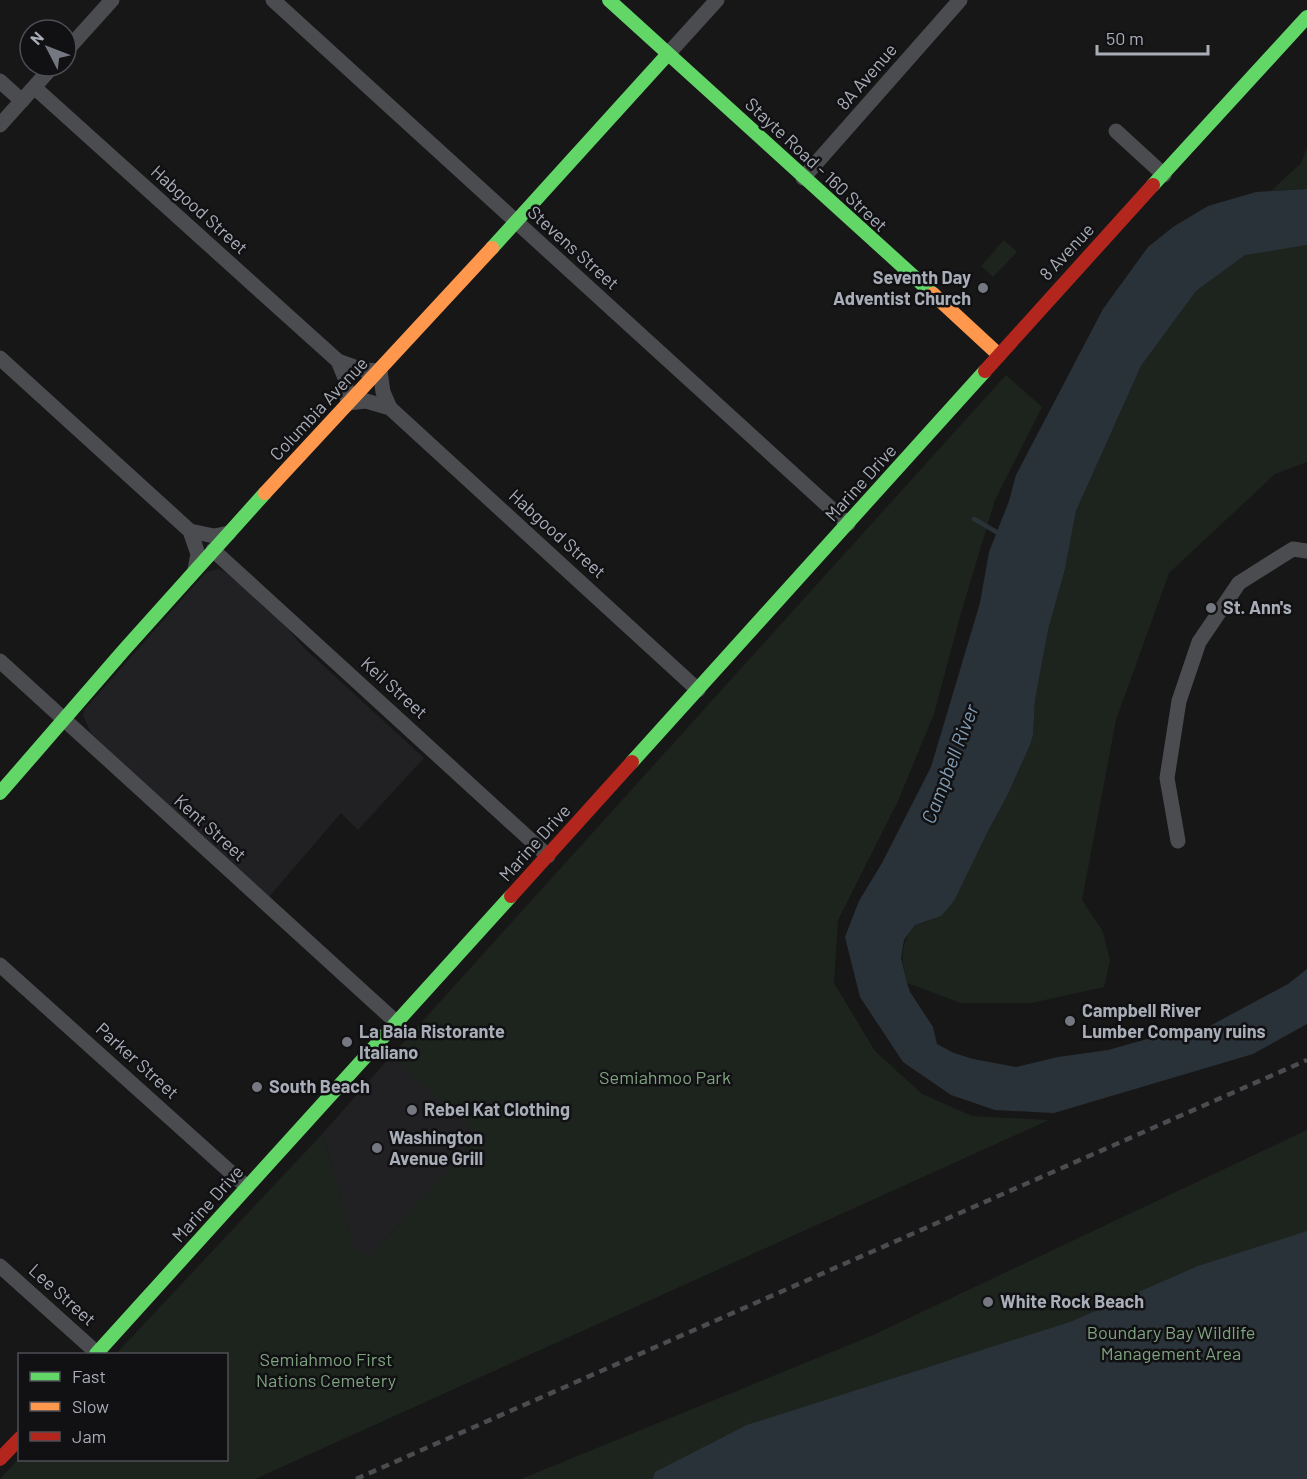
<svg xmlns="http://www.w3.org/2000/svg" width="1307" height="1479" font-family="Barlow,sans-serif">
	<style>
		.built { fill: #212123 }
		.green { fill: #1d241e }
		.water { fill: #2a3239 }
		.lines { fill: none; stroke-linecap: round; stroke-linejoin: round }
		.stream { stroke: #2a3239; stroke-width: 4.5 }
		.street { stroke: #4b4c50; stroke-width: 15 }
		.fast { stroke: #63d668; stroke-width: 14 }
		.slow { stroke: #ff974d; stroke-width: 14 }
		.jam { stroke: #b3261e; stroke-width: 14 }
		.rail { stroke: #4b4c4f; stroke-width: 4.5; stroke-dasharray: 8 6; stroke-linecap: butt }
		.poi-dot { fill: #757880; stroke: #111113; stroke-width: 2 }
		.labels { text-anchor: middle; stroke-width: 5; stroke-linejoin: round; paint-order: stroke }
		.street-label { font-size: 18px; fill: #a8adb8; stroke: #111113 }
		.poi-label { font-size: 18px; font-weight: bold; fill: #a8adb8; stroke: #111113; text-anchor: start }
		.park-label { font-size: 18px; fill: #7fa381; stroke: #111113 }
		.water-label { font-size: 20px; font-style: italic; fill: #7f9bb3; stroke: #111113 }
	</style>
	<rect width="100%" height="100%" fill="#171717"/>
	<path class="built" d="M 219,569 L 229,574 L 284,624 L 303,647 L 424,758 L 358,830 L 341,813 L 268,898 L 154,794 L 91,733 L 83,715 L 84,710 L 206,572 Z
		M 391,1056 L 480,1135 L 368,1258 L 354,1249 L 323,1133 Z"/>
	<path class="green" d="M 1307,148 L 1307,189 L 1271,191 L 1301,163 Z
		M 1004,240 L 1017,252 L 993,277 L 981,266 Z
		M 1307,245 L 1307,462 L 1275,474 L 1169,573 L 1116,720 L 1082,900 L 1103,932 L 1110,960 L 1104,987 L 1031,1003 L 961,1003 L 907,983 C 901,957 899,947 915,925 L 928,921 L 986,835 L 1008,794 L 1030,745 L 1033,735 L 1035,700 L 1048,630 L 1065,569 L 1076,511 L 1141,366 L 1196,291 L 1245,254 Z
		M 1006,375 L 1042,407 L 995,500 L 961,613 L 934,714 L 898,801 L 838,920 L 834,983 L 875,1051 L 922,1094 L 972,1116 L 1049,1120 L 255,1479 L 0,1479 L 19,1458 L 226,1460 L 226,1354 L 116,1354 L 323,1133 L 354,1248 L 368,1258 L 479,1136 L 391,1056 Z
		M 1307,1130 L 1307,1479 L 521,1479 L 871,1336 Z"/>
	<path class="water" d="M 1307,189 L 1307,245 L 1245,255 L 1196,291 L 1141,366 L 1076,511 L 1065,569 L 1048,630 L 1035,700 L 1033,735 L 1030,745 L 1008,794 L 986,835 L 954,901 L 941,916 L 915,925 L 904,940 L 901,958 L 907,983 L 910,992 L 933,1027 L 937,1044 L 954,1053 L 973,1059 L 1016,1067 L 1058,1057 L 1108,1050 L 1151,1038 L 1191,1036 L 1288,984 L 1307,969 L 1307,1024 L 1253,1054 L 1054,1113 L 995,1110 L 951,1095 L 903,1062 L 860,997 L 845,937 L 859,901 L 882,863 L 931,767 L 980,603 L 989,552 L 1009,501 L 1016,475 L 1103,309 L 1148,247 L 1173,227 L 1208,206 L 1256,192 Z
		M 1307,1231 L 1307,1479 L 653,1479 L 655,1472 L 747,1425 L 1070,1322 L 1198,1266 Z"/>
	<g class="lines">
		<path class="stream" d="M 974,519 L 1000,534"/>
		<path class="street" d="M 273,0 L 848,524
			M 66,51 L 112,0
			M 668,54 L 717,0
			M 0,81 L 22,101
			M 34,87 L 338,361 L 363,370 L 380,371 L 383,392 L 390,408 L 698,690
			M 0,125 L 53,66
			M 1116,131 L 1164,175
			M 803,178 L 960,0
			M 0,358 L 190,531 L 198,554 L 195,570
			M 338,361 L 345,378 L 348,403 L 366,401 L 390,408
			M 190,531 L 214,536 L 229,533
			M 213,550 L 548,856
			M 0,661 L 396,1022
			M 1178,841 L 1167,778 L 1179,701 L 1199,642 L 1239,583 L 1293,549 L 1307,551
			M 0,965 L 247,1187
			M 0,1266 L 97,1353"/>
		<path class="fast" d="M 609,0 L 933,294
			M 1153,185 L 1307,17
			M 492,248 L 668,54
			M 632,762 L 985,371
			M 0,793 L 124,650 L 265,493
			M 96,1354 L 511,896"/>
		<path class="slow" d="M 933,294 L 999,355
			M 265,493 L 492,248"/>
		<path class="jam" d="M 985,371 L 1153,185
			M 511,896 L 632,762
			M 0,1459 L 20,1438"/>
		<path class="rail" d="M 356,1479 L 1307,1060"/>
	</g>
	<g class="poi-dot">
		<circle cx="983" cy="288" r="6"/>
		<circle cx="1211" cy="608" r="6"/>
		<circle cx="1070" cy="1021" r="6"/>
		<circle cx="347" cy="1042" r="6"/>
		<circle cx="257" cy="1087" r="6"/>
		<circle cx="412" cy="1110" r="6"/>
		<circle cx="377" cy="1148" r="6"/>
		<circle cx="988" cy="1302" r="6"/>
	</g>
	<g class="labels">
		<g class="street-label">
			<text transform="translate(867 77) rotate(-49)" y="6">8A Avenue</text>
			<text transform="translate(816 165) rotate(43)" y="6">Stayte Road - 160 Street</text>
			<text transform="translate(199 210) rotate(42)" y="6">Habgood Street</text>
			<text transform="translate(573 248) rotate(42)" y="6">Stevens Street</text>
			<text transform="translate(1067 252) rotate(-47)" y="6">8 Avenue</text>
			<text transform="translate(319 409) rotate(-47)" y="6">Columbia Avenue</text>
			<text transform="translate(861 483) rotate(-48)" y="6">Marine Drive</text>
			<text transform="translate(557 534) rotate(42)" y="6">Habgood Street</text>
			<text transform="translate(394 688) rotate(42)" y="6">Keil Street</text>
			<text transform="translate(210 828) rotate(42)" y="6">Kent Street</text>
			<text transform="translate(535 843) rotate(-48)" y="6">Marine Drive</text>
			<text transform="translate(137 1061) rotate(42)" y="6">Parker Street</text>
			<text transform="translate(208 1204) rotate(-48)" y="6">Marine Drive</text>
			<text transform="translate(62 1295) rotate(42)" y="6">Lee Street</text>
		</g>
		<g class="poi-label">
			<text x="971" y="284" text-anchor="end">Seventh Day<tspan x="971" dy="21">Adventist Church</tspan></text>
			<text x="1223" y="614">St. Ann's</text>
			<text x="1082" y="1017">Campbell River<tspan x="1082" dy="21">Lumber Company ruins</tspan></text>
			<text x="359" y="1038">La Baia Ristorante<tspan x="359" dy="21">Italiano</tspan></text>
			<text x="269" y="1093">South Beach</text>
			<text x="424" y="1116">Rebel Kat Clothing</text>
			<text x="389" y="1144">Washington<tspan x="389" dy="21">Avenue Grill</tspan></text>
			<text x="1000" y="1308">White Rock Beach</text>
		</g>
		<g class="park-label">
			<text x="665" y="1084">Semiahmoo Park</text>
			<text x="1171" y="1339">Boundary Bay Wildlife<tspan x="1171" dy="21">Management Area</tspan></text>
			<text x="326" y="1366">Semiahmoo First<tspan x="326" dy="21">Nations Cemetery</tspan></text>
		</g>
		<g class="water-label">
			<text transform="translate(950 764) rotate(-69)" y="7">Campbell River</text>
		</g>
	</g>
	<rect x="18" y="1353" width="210" height="108" fill="#111113" stroke="#4d4f55" stroke-width="1.5"/>
	<rect x="30" y="1372" width="30" height="9" fill="#63d668" stroke="#4d4f55" stroke-width="1.5"/>
	<text x="72" y="1383" font-size="18" fill="#a8adb8">Fast</text>
	<rect x="30" y="1402" width="30" height="9" fill="#ff974d" stroke="#4d4f55" stroke-width="1.5"/>
	<text x="72" y="1413" font-size="18" fill="#a8adb8">Slow</text>
	<rect x="30" y="1432" width="30" height="9" fill="#b3261e" stroke="#4d4f55" stroke-width="1.5"/>
	<text x="72" y="1443" font-size="18" fill="#a8adb8">Jam</text>
	<g transform="translate(48 48) rotate(312)"><circle r="28" fill="#111113" stroke="#4d4f55" stroke-width="1.5"/>
	<path d="M0-4.5L10 22L0 15L-10 22Z" fill="#757880"/>
	<text y="-9" font-size="16" font-weight="bold" text-anchor="middle" fill="#a8adb8">N</text>
	</g>
	<path d="M1097 45v9h111v-9" fill="none" stroke="#a8adb8" stroke-width="3"/>
	<text x="1106" y="45" font-size="18" fill="#a8adb8" stroke="#111113" stroke-width="4.5" paint-order="stroke">50 m</text>
</svg>
